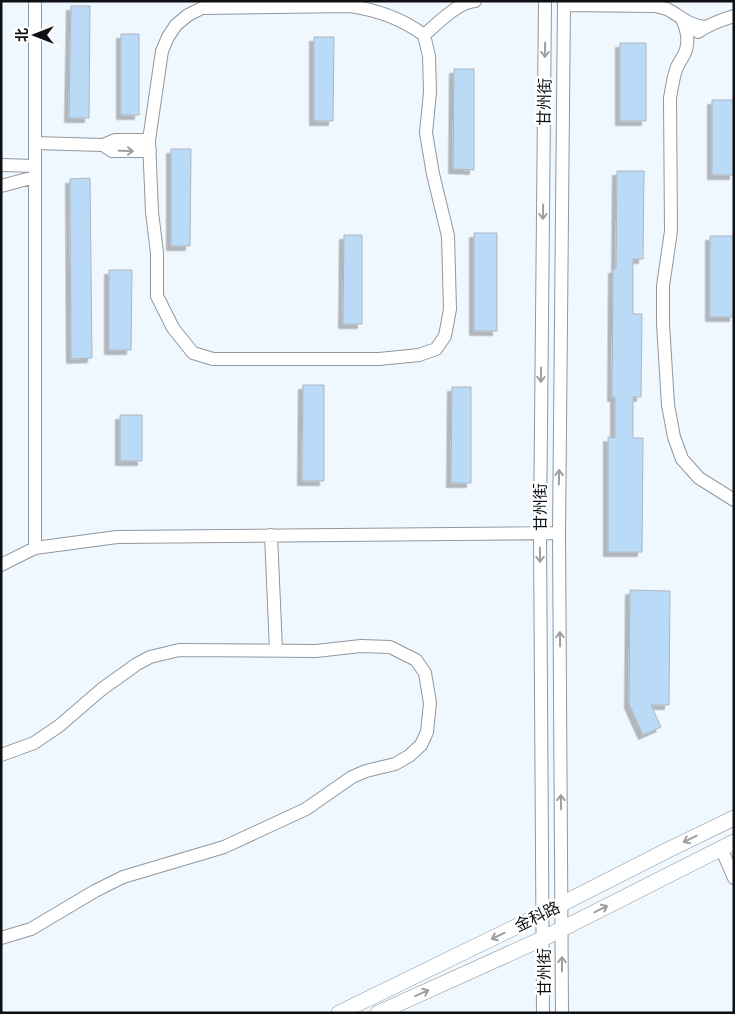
<svg xmlns="http://www.w3.org/2000/svg" width="735" height="1014" font-family="'Roboto Condensed','Noto Sans SC',sans-serif">
	<style>
		.building { fill: #badbf7; stroke: #aeb5bc; filter: url(#shadow) }
		.lines { fill: none; stroke-linecap: round; stroke-linejoin: round }
		.minor-casing { stroke: #90979e; stroke-width: 14 }
		.major-casing { stroke: #90979e; stroke-width: 16 }
		.minor { stroke: #fff; stroke-width: 12 }
		.major { stroke: #fff; stroke-width: 15 }
		.oneway { stroke: #9f9fa1 }
		.labels { text-anchor: middle; stroke-width: 5; stroke-linejoin: round; paint-order: stroke }
		.street-label { font-size: 16px; fill: #0e1013; stroke: #fff }
	</style>
	<defs>
		<filter id="shadow"><feDropShadow dx="-4.5" dy="4.5" stdDeviation="0" flood-color="#0004"/></filter>
	</defs>
	<rect width="100%" height="100%" fill="#f0f8ff"/>
	<path class="building" d="M 71,6 L 90,6 L 89,118 L 69,118 Z
		M 121,34 L 139,34 L 139,115 L 121,115 Z
		M 314,37 L 334,37 L 333,121 L 314,121 Z
		M 620,43 L 646,43 L 646,121 L 620,121 Z
		M 454,69 L 474,69 L 474,170 L 453,169 Z
		M 712,100 L 734,100 L 734,175 L 712,175 Z
		M 171,149 L 191,149 L 190,246 L 171,246 Z
		M 617,171 L 644,171 L 643,259 L 633,259 L 633,314 L 642,314 L 641,397 L 633,397 L 633,438 L 643,438 L 642,552 L 608,552 L 608,437 L 615,438 L 615,397 L 612,397 L 613,269 L 616,269 Z
		M 90,178 L 92,358 L 71,359 L 70,179 Z
		M 474,233 L 497,233 L 497,331 L 474,331 Z
		M 344,235 L 362,235 L 362,324 L 343,324 Z
		M 710,236 L 734,236 L 734,317 L 710,317 Z
		M 109,270 L 132,270 L 131,350 L 109,350 Z
		M 303,385 L 324,385 L 324,481 L 302,481 Z
		M 452,387 L 471,387 L 471,483 L 451,483 Z
		M 120,415 L 142,415 L 142,461 L 120,461 Z
		M 630,590 L 670,591 L 669,705 L 651,705 L 661,727 L 643,735 L 629,704 Z"/>
	<g class="lines">
		<defs>
			<path id="minor" d="M 35,1 L 35,548
				M 564,5 L 655,6 C 659,7 663,8 667,9 C 680,16 690,26 705,27
				M 350,6 C 378,10 401,18 424,35 L 429,56 L 430,92 L 426,133 L 433,174 L 448,236 L 450,309 L 445,336 L 436,349 L 419,355 L 379,359 L 213,359 L 193,353 L 173,328 L 157,296 L 157,253 L 152,212 L 149,140 L 162,51 L 168,37 L 176,25 L 188,15 L 202,8 Z
				M 682,19 C 687,29 689,39 686,50 C 684,56 680,61 677,67 C 673,77 672,88 670,98 L 671,231 L 663,286 L 663,324 L 668,405 L 674,437 L 682,459 L 699,478 L 734,500
				M 698,32 C 709,24 721,20 734,16
				M 424,35 C 437,24 458,2 475,1
				M 35,143 L 103,145 L 115,140 L 149,140
				M 103,145 L 112,151 L 150,151
				M 1,165 L 35,166
				M 1,186 L 35,177
				M 271,535 L 276,650
				M 1,565 L 35,548 L 117,537 L 559,533
				M 1,755 L 34,743 L 59,726 L 102,689 L 137,664 L 150,657 L 179,650 L 316,651 L 361,646 L 390,647 L 416,660 L 425,673 L 430,703 L 427,732 L 421,745 L 409,756 L 395,764 L 366,771 L 352,777 L 306,809 L 224,847 L 123,877 L 95,891 L 31,929 L 1,938
				M 721,848 L 734,878
				M 543,1013 L 540,532 L 545,1
				M 562,1013 L 559,533 L 564,1"/>
			<path id="major" d="M 339,1013 L 544,913 L 668,850 L 734,818
				M 378,1013 L 544,938 L 734,842"/>
		</defs>
		<use href="#minor" class="minor-casing"/>
		<use href="#major" class="major-casing"/>
		<use href="#minor" class="minor"/>
		<use href="#major" class="major"/>
	</g>
	<defs><path id="oneway-shaft" d="M-6 0H5M1.5-3L5.5 0L1.5 3" fill="none" stroke-width="1.6" stroke-linecap="round" stroke-linejoin="round" transform="scale(1.25)"/></defs>
	<g class="oneway">
		<use href="#oneway-shaft" transform="translate(545 50) rotate(91)"/>
		<use href="#oneway-shaft" transform="translate(126 151) rotate(1)"/>
		<use href="#oneway-shaft" transform="translate(543 212) rotate(91)"/>
		<use href="#oneway-shaft" transform="translate(541 375) rotate(91)"/>
		<use href="#oneway-shaft" transform="translate(559 477) rotate(-89)"/>
		<use href="#oneway-shaft" transform="translate(540 555) rotate(89)"/>
		<use href="#oneway-shaft" transform="translate(560 639) rotate(-91)"/>
		<use href="#oneway-shaft" transform="translate(561 802) rotate(-91)"/>
		<use href="#oneway-shaft" transform="translate(690 839) rotate(154)"/>
		<use href="#oneway-shaft" transform="translate(601 909) rotate(-27)"/>
		<use href="#oneway-shaft" transform="translate(498 936) rotate(154)"/>
		<use href="#oneway-shaft" transform="translate(562 964) rotate(-90)"/>
		<use href="#oneway-shaft" transform="translate(422 993) rotate(-24)"/>
	</g>
	<g class="labels">
		<g class="street-label">
			<text transform="translate(544 102) rotate(-89)" y="6">甘州街</text>
			<text transform="translate(540 507) rotate(-90)" y="6">甘州街</text>
			<text transform="translate(537 916) rotate(-26)" y="6">金科路</text>
			<text transform="translate(544 972) rotate(-90)" y="6">甘州街</text>
		</g>
	</g>
	<rect width="735" height="1014" fill="none" stroke="#0e1013" stroke-width="5"/>
	<g transform="translate(35 35) rotate(270)" stroke="#ffffff" stroke-width="4" paint-order="stroke">
	<path d="M0-4L9 19L0 12L-9 19Z" fill="#0e1013"/>
	<text y="-8" font-size="14" font-weight="bold" text-anchor="middle" fill="#0e1013">北</text>
	</g>
</svg>
